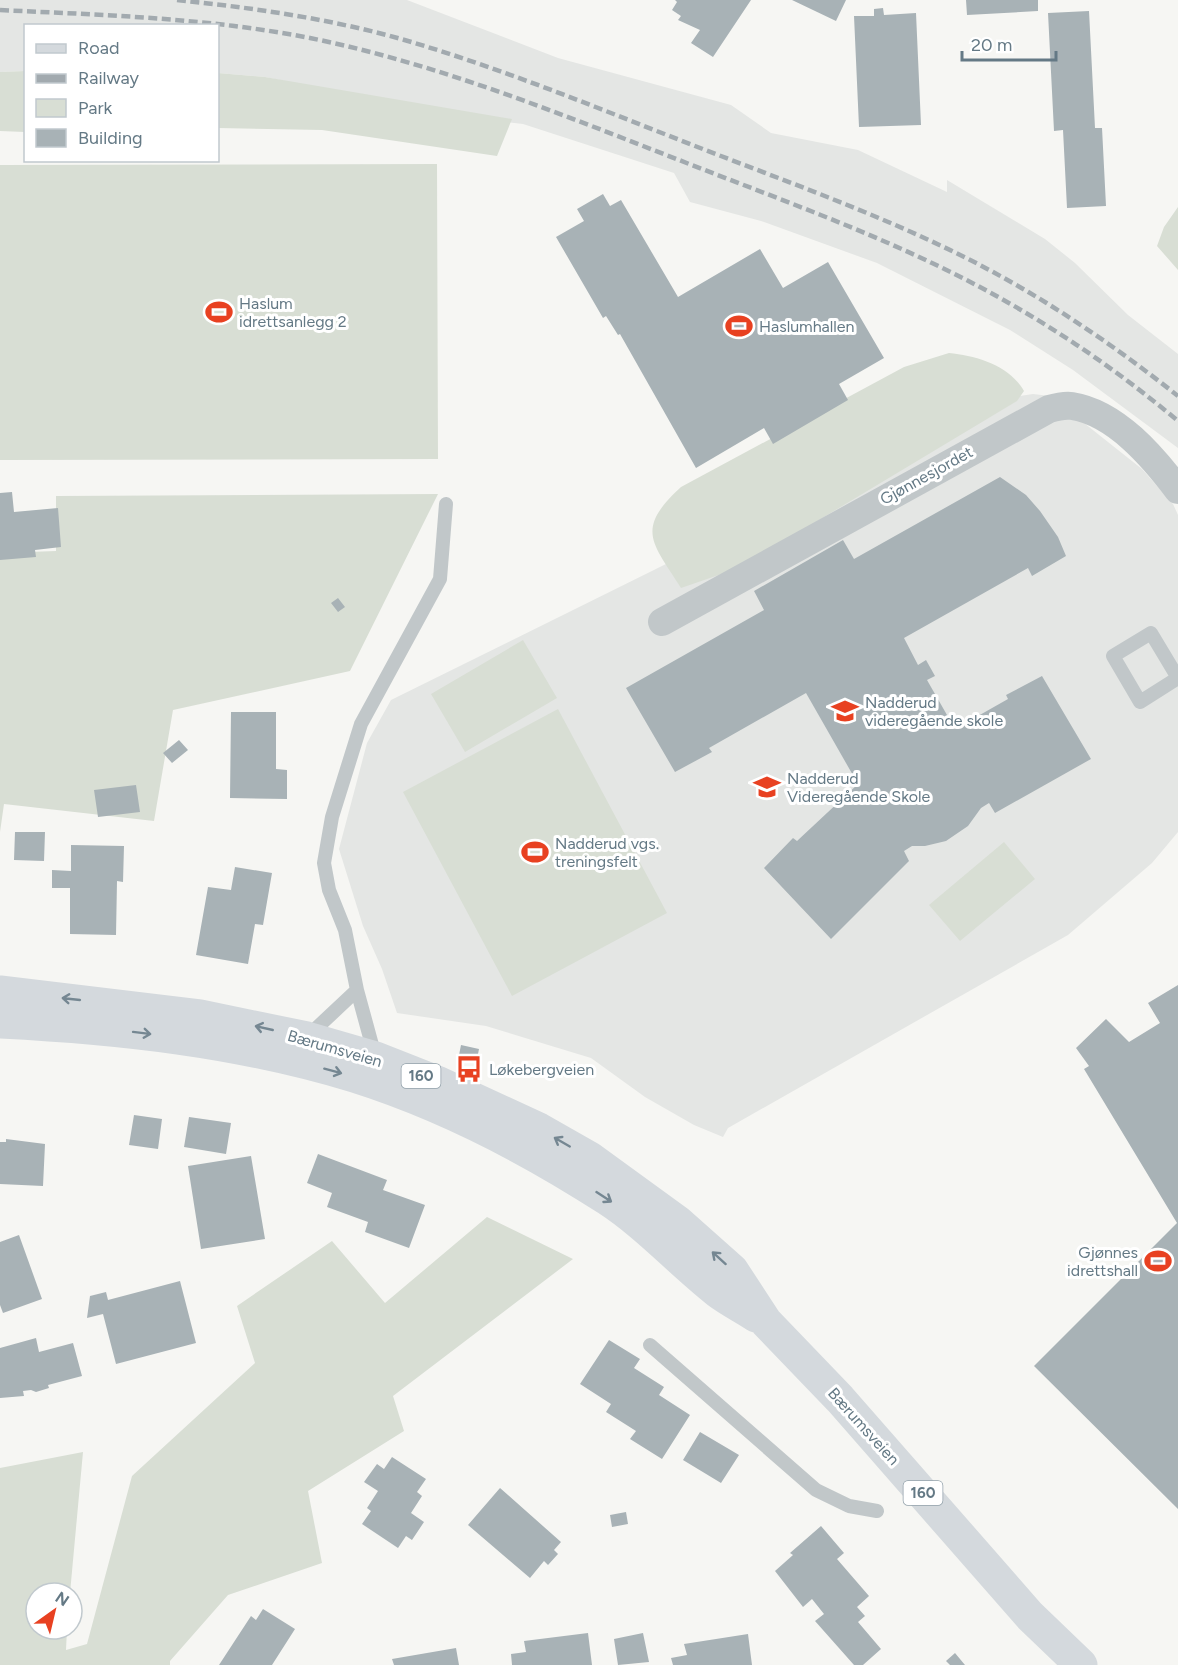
<svg xmlns="http://www.w3.org/2000/svg" width="1178" height="1665" font-family="Figtree,sans-serif">
	<style>
		.built { fill: #e4e6e4 }
		.green { fill: #d8ded4 }
		.building { fill: #a8b2b6 }
		.lines { fill: none; stroke-linecap: round; stroke-linejoin: round }
		.lane { stroke: #c1c7c9; stroke-width: 14 }
		.street { stroke: #c1c7c9; stroke-width: 28 }
		.primary { stroke: #d4d9dd; stroke-width: 33 }
		.rail { stroke: #a2aaaf; stroke-width: 4.5; stroke-dasharray: 9 4.5; stroke-linecap: butt }
		.oneway { stroke: #758792 }
		.labels { text-anchor: middle; stroke-width: 6; stroke-linejoin: round; paint-order: stroke }
		.shield { fill: #fff; stroke: #92a1aa; stroke-width: 1.5 }
		.shield-label { font-size: 15px; font-weight: bold; fill: #647985 }
		.poi-label { font-size: 16px; fill: #647985; stroke: #fff; text-anchor: start }
		.street-label { font-size: 16px; fill: #647985; stroke: #fff }
	</style>
	<rect width="100%" height="100%" fill="#f6f6f3"/>
	<path class="built" d="M 0,0 L 407,0 L 558,58 L 731,105 L 771,133 L 858,150 L 947,192 L 947,180 L 1045,239 L 1075,263 L 1128,315 L 1178,354 L 1178,448 L 1073,370 L 1010,330 L 877,263 L 761,221 L 690,202 L 674,173 L 523,124 L 465,117 L 265,77 L 218,73 L 218,26 L 26,26 L 25,71 L 0,72 Z
		M 1033,394 L 1050,396 L 1142,469 L 1173,504 L 1178,515 L 1178,832 L 1152,863 L 1068,935 L 728,1128 L 723,1137 L 694,1125 L 645,1097 L 591,1058 L 486,1026 L 397,1013 L 382,969 L 363,926 L 339,849 L 367,743 L 391,700 L 666,564 L 1020,396 Z"/>
	<path class="green" d="M 25,71 L 25,132 L 0,131 L 0,72 Z
		M 218,73 L 265,77 L 512,119 L 497,156 L 322,130 L 218,128 Z
		M 437,164 L 438,459 L 0,460 L 0,165 Z
		M 1178,207 L 1178,270 L 1157,246 L 1164,227 Z
		M 949,353 C 977,356 1009,365 1024,391 L 1017,401 L 739,568 L 681,588 C 653,543 634,530 681,487 L 904,367 Z
		M 438,494 L 350,671 L 173,710 L 154,821 L 4,804 L 0,832 L 0,553 L 56,551 L 56,496 Z
		M 523,640 L 557,698 L 465,752 L 431,694 Z
		M 558,709 L 667,913 L 512,996 L 403,792 Z
		M 1004,842 L 1035,879 L 960,941 L 929,905 Z
		M 487,1217 L 573,1259 L 393,1396 L 404,1431 L 308,1491 L 322,1563 L 228,1595 L 170,1661 L 170,1665 L 0,1665 L 0,1468 L 83,1452 L 70,1593 L 36,1593 L 36,1629 L 67,1629 L 66,1650 L 87,1644 L 132,1476 L 255,1363 L 237,1306 L 332,1241 L 385,1303 Z"/>
	<path class="building" d="M 675,0 L 751,0 L 713,57 L 691,43 L 700,30 L 678,20 L 681,16 L 672,10 L 677,2 Z
		M 792,0 L 846,0 L 836,21 Z
		M 966,0 L 1038,0 L 1038,11 L 967,15 Z
		M 883,8 L 884,15 L 916,13 L 921,125 L 859,127 L 854,16 L 874,16 L 874,9 Z
		M 1089,11 L 1095,128 L 1102,128 L 1106,206 L 1067,208 L 1063,130 L 1054,131 L 1048,13 Z
		M 603,194 L 610,206 L 621,200 L 678,297 L 760,249 L 783,288 L 828,262 L 884,358 L 839,384 L 848,400 L 773,444 L 764,428 L 696,468 L 620,334 L 618,335 L 606,316 L 603,318 L 556,237 L 584,221 L 577,209 Z
		M 1000,477 L 1026,495 L 1040,511 L 1058,537 L 1066,556 L 1032,576 L 1028,568 L 904,638 L 918,665 L 926,660 L 935,676 L 927,680 L 955,729 L 1008,699 L 1006,695 L 1042,676 L 1091,759 L 995,813 L 989,803 L 981,808 L 968,826 L 946,841 L 925,846 L 912,846 L 904,851 L 909,861 L 831,939 L 764,868 L 793,838 L 797,841 L 858,784 L 806,693 L 709,748 L 712,752 L 675,772 L 626,688 L 764,610 L 754,591 L 843,540 L 854,559 Z
		M 12,492 L 14,512 L 58,508 L 61,547 L 35,550 L 36,557 L 0,560 L 0,493 Z
		M 338,598 L 345,607 L 338,612 L 331,603 Z
		M 231,712 L 276,712 L 276,769 L 287,770 L 287,799 L 230,798 Z
		M 179,740 L 188,750 L 172,763 L 163,753 Z
		M 136,785 L 140,812 L 98,817 L 94,790 Z
		M 15,832 L 45,832 L 44,861 L 14,860 Z
		M 71,845 L 124,846 L 123,882 L 117,881 L 116,935 L 70,934 L 70,888 L 52,888 L 52,870 L 71,871 Z
		M 235,867 L 272,873 L 263,925 L 255,924 L 248,964 L 196,955 L 208,887 L 231,890 Z
		M 1178,985 L 1178,1509 L 1034,1366 L 1177,1223 L 1084,1069 L 1089,1066 L 1076,1048 L 1106,1019 L 1129,1042 L 1160,1023 L 1148,1003 Z
		M 461,1045 L 479,1049 L 477,1059 L 459,1055 Z
		M 134,1115 L 162,1119 L 158,1149 L 129,1145 Z
		M 189,1117 L 231,1123 L 226,1154 L 184,1147 Z
		M 6,1139 L 45,1144 L 43,1186 L 0,1184 L 0,1142 L 6,1142 Z
		M 318,1154 L 387,1180 L 383,1190 L 425,1205 L 409,1248 L 365,1232 L 368,1222 L 327,1207 L 332,1193 L 307,1183 Z
		M 251,1156 L 265,1239 L 201,1249 L 188,1166 Z
		M 19,1235 L 42,1299 L 3,1313 L 0,1305 L 0,1242 Z
		M 180,1281 L 196,1343 L 116,1364 L 103,1314 L 87,1318 L 90,1296 L 106,1292 L 108,1300 Z
		M 36,1338 L 39,1352 L 73,1343 L 82,1376 L 48,1385 L 49,1388 L 36,1392 L 31,1390 L 23,1391 L 24,1396 L 0,1398 L 0,1348 Z
		M 609,1340 L 640,1359 L 634,1368 L 664,1387 L 659,1395 L 690,1415 L 662,1459 L 630,1439 L 636,1431 L 606,1412 L 611,1404 L 580,1384 Z
		M 700,1432 L 739,1455 L 721,1483 L 683,1460 Z
		M 392,1457 L 426,1479 L 417,1492 L 422,1496 L 411,1513 L 424,1522 L 412,1540 L 406,1536 L 398,1548 L 362,1524 L 371,1511 L 367,1508 L 378,1491 L 364,1482 L 377,1464 L 384,1469 Z
		M 500,1488 L 561,1542 L 554,1550 L 558,1554 L 548,1565 L 544,1561 L 530,1578 L 468,1525 Z
		M 626,1512 L 628,1524 L 612,1527 L 610,1515 Z
		M 821,1526 L 844,1553 L 837,1559 L 869,1596 L 857,1607 L 865,1616 L 858,1622 L 881,1649 L 863,1665 L 854,1665 L 815,1621 L 824,1614 L 812,1599 L 803,1607 L 775,1571 L 793,1555 L 790,1553 Z
		M 263,1609 L 295,1629 L 272,1665 L 219,1665 L 251,1616 L 256,1620 Z
		M 588,1633 L 592,1665 L 512,1665 L 511,1654 L 526,1652 L 524,1641 Z
		M 643,1633 L 649,1662 L 618,1665 L 614,1639 Z
		M 748,1634 L 752,1665 L 673,1665 L 671,1658 L 687,1655 L 684,1644 Z
		M 456,1648 L 459,1665 L 394,1665 L 392,1659 Z
		M 955,1653 L 965,1665 L 950,1665 L 946,1661 Z"/>
	<g class="lines">
		<path class="lane" d="M 1151,633 L 1178,678 L 1140,702 L 1113,656 Z
			M 357,990 L 345,930 L 329,890 L 324,863 L 332,817 L 361,724 L 440,579 L 446,504
			M 307,1037 L 357,990 L 375,1056
			M 650,1345 L 816,1490 L 849,1506 L 877,1511"/>
		<path class="street" d="M 662,622 L 1049,409 C 1056,407 1065,405 1072,406 C 1116,413 1153,457 1178,490"/>
		<path class="primary" d="M 0,992 L 200,1016 L 307,1038 L 376,1058 L 437,1082 L 539,1129 L 590,1158 L 678,1222 L 732,1270 L 766,1322 L 840,1399 L 1030,1616 L 1081,1665
			M 0,1022 C 119,1028 239,1041 354,1076 C 443,1104 528,1148 607,1199 C 647,1225 680,1262 718,1292 C 730,1301 744,1308 756,1316"/>
		<path class="rail" d="M 177,0 C 254,8 333,19 408,41 C 506,70 600,109 695,146 C 790,183 887,217 978,264 C 1049,301 1115,346 1178,396
			M 0,10 C 104,15 208,18 310,38 C 438,64 558,113 679,160 C 763,193 850,224 932,263 C 1021,305 1103,358 1178,421"/>
	</g>
	<defs><path id="oneway-shaft" d="M-6 0H5M1.5-3L5.5 0L1.5 3" fill="none" stroke-width="1.6" stroke-linecap="round" stroke-linejoin="round" transform="scale(1.5)"/></defs>
	<g class="oneway">
		<use href="#oneway-shaft" transform="translate(71 999) rotate(-174)"/>
		<use href="#oneway-shaft" transform="translate(264 1028) rotate(-167)"/>
		<use href="#oneway-shaft" transform="translate(142 1033) rotate(7)"/>
		<use href="#oneway-shaft" transform="translate(333 1071) rotate(15)"/>
		<use href="#oneway-shaft" transform="translate(562 1142) rotate(-150)"/>
		<use href="#oneway-shaft" transform="translate(604 1197) rotate(33)"/>
		<use href="#oneway-shaft" transform="translate(719 1258) rotate(-138)"/>
	</g>
	<defs>
		<symbol id="stadium-bare" viewBox="-9 -9 18 18"><path d="M0-5a6.5 5 0 1 0 0 10a6.5 5 0 1 0 0-10ZM-3.5-1.8h7v3.6h-7Z" fill="#e84121" stroke="#fff" stroke-width="2.5" paint-order="stroke"/></symbol>
		<symbol id="school-bare" viewBox="-9 -9 18 18"><path d="M0-5L7-2L0 1L-7-2ZM-4 1L0 2.5L4 1V4Q0 6-4 4Z" fill="#e84121" stroke="#fff" stroke-width="2.5" paint-order="stroke"/></symbol>
		<symbol id="bus-bare" viewBox="-9 -9 18 18"><path d="M-5-6H5V4H4V6H2V4H-2V6H-4V4H-5ZM-3.5-4V0h7V-4ZM-3.5 1.2v1.5H-2V1.2ZM2 1.2v1.5H3.5V1.2Z" fill="#e84121" stroke="#fff" stroke-width="2.5" paint-order="stroke"/></symbol>
	</defs>
	<g fill-rule="evenodd">
		<use href="#stadium-bare" x="200" y="293" width="38" height="38"/>
		<use href="#stadium-bare" x="720" y="307" width="38" height="38"/>
		<use href="#school-bare" x="826" y="692" width="38" height="38"/>
		<use href="#school-bare" x="748" y="768" width="38" height="38"/>
		<use href="#stadium-bare" x="516" y="833" width="38" height="38"/>
		<use href="#bus-bare" x="450" y="1050" width="38" height="38"/>
		<use href="#stadium-bare" x="1139" y="1242" width="38" height="38"/>
	</g>
	<g class="labels">
		<g class="shield">
			<rect x="401.5" y="1064" width="39" height="24" rx="4.5"/>
			<rect x="903.5" y="1481" width="39" height="24" rx="4.5"/>
		</g>
		<g class="shield-label">
			<text x="421" y="1081">160</text>
			<text x="923" y="1498">160</text>
		</g>
		<g class="poi-label">
			<text x="239" y="309">Haslum<tspan x="239" dy="18">idrettsanlegg 2</tspan></text>
			<text x="759" y="332">Haslumhallen</text>
			<text x="865" y="708">Nadderud<tspan x="865" dy="18">videregående skole</tspan></text>
			<text x="787" y="784">Nadderud<tspan x="787" dy="18">Videregående Skole</tspan></text>
			<text x="555" y="849">Nadderud vgs.<tspan x="555" dy="18">treningsfelt</tspan></text>
			<text x="489" y="1075">Løkebergveien</text>
			<text x="1138" y="1258" text-anchor="end">Gjønnes<tspan x="1138" dy="18">idrettshall</tspan></text>
		</g>
		<g class="street-label">
			<text transform="translate(926 475) rotate(-29)" y="6">Gjønnesjordet</text>
			<text transform="translate(335 1048) rotate(16)" y="6">Bærumsveien</text>
			<text transform="translate(864 1426) rotate(48)" y="6">Bærumsveien</text>
		</g>
	</g>
	<rect x="24" y="24" width="195" height="138" fill="#ffffff" stroke="#c1c9ce" stroke-width="1.5"/>
	<rect x="36" y="44" width="30" height="9" fill="#d4d9dd" stroke="#c1c9ce" stroke-width="1.5"/>
	<text x="78" y="54" font-size="18" fill="#647985">Road</text>
	<rect x="36" y="74" width="30" height="9" fill="#a2aaaf" stroke="#c1c9ce" stroke-width="1.5"/>
	<text x="78" y="84" font-size="18" fill="#647985">Railway</text>
	<rect x="36" y="99" width="30" height="18" fill="#d8ded4" stroke="#c1c9ce" stroke-width="1.5"/>
	<text x="78" y="114" font-size="18" fill="#647985">Park</text>
	<rect x="36" y="129" width="30" height="18" fill="#a8b2b6" stroke="#c1c9ce" stroke-width="1.5"/>
	<text x="78" y="144" font-size="18" fill="#647985">Building</text>
	<g transform="translate(54 1611) rotate(34)"><circle r="28" fill="#ffffff" stroke="#c1c9ce" stroke-width="1.5"/>
	<path d="M0-4.5L10 22L0 15L-10 22Z" fill="#e84121"/>
	<text y="-9" font-size="16" font-weight="bold" text-anchor="middle" fill="#647985">N</text>
	</g>
	<path d="M962 51v9h94v-9" fill="none" stroke="#647985" stroke-width="3"/>
	<text x="971" y="51" font-size="18" fill="#647985" stroke="#ffffff" stroke-width="4.5" paint-order="stroke">20 m</text>
</svg>
